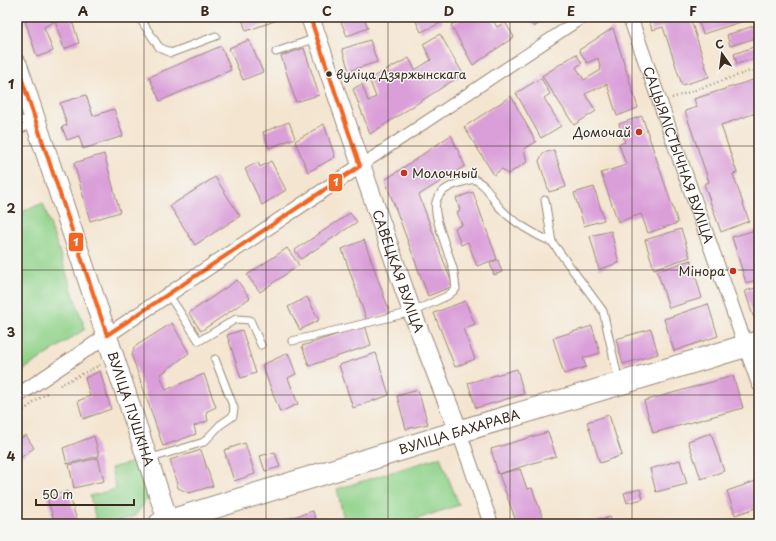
<svg xmlns="http://www.w3.org/2000/svg" width="776" height="541" font-family="'Playpen Sans',sans-serif">
	<style>
		.green { fill: #91d38b; stroke: #667e54 }
		.building { fill: #da9fd9 }
		.lines { fill: none; stroke-linecap: round; stroke-linejoin: round }
		.service-casing { stroke: #988877; stroke-width: 9 }
		.pedestrian-casing { stroke: #988877; stroke-width: 13 }
		.minor-casing { stroke: #988877; stroke-width: 16 }
		.tertiary-casing { stroke: #988877; stroke-width: 20 }
		.secondary-casing { stroke: #988877; stroke-width: 22 }
		.primary-casing { stroke: #988877; stroke-width: 24 }
		.path { stroke: #988877; stroke-width: 2.5; stroke-dasharray: 1 3; stroke-linecap: butt }
		.service { stroke: #fff; stroke-width: 7 }
		.pedestrian { stroke: #fff; stroke-width: 11 }
		.minor { stroke: #fff; stroke-width: 14 }
		.tertiary { stroke: #fff; stroke-width: 18 }
		.secondary { stroke: #fff; stroke-width: 20 }
		.primary { stroke: #fff; stroke-width: 22 }
		.bus-1-casing { stroke: #f6f6f2; stroke-width: 7 }
		.bus-1 { stroke: #f26522; stroke-width: 4 }
		.grid { fill: none; stroke: #3b2a1e; stroke-width: 1; stroke-opacity: 0.55 }
		.bus-dot { fill: #3b2a1e; stroke: #f6f6f2; stroke-width: 1.5 }
		.poi-dot { fill: #c8321e; stroke: #f6f6f2; stroke-width: 1.5 }
		.labels { text-anchor: middle; stroke-width: 3; stroke-linejoin: round; paint-order: stroke }
		.bus-label { font-size: 12px; fill: #3b2a1e; stroke: #f6f6f2; text-anchor: start }
		.poi-label { font-size: 13px; fill: #3b2a1e; stroke: #f6f6f2; text-anchor: end }
		.street-label { font-size: 13px; fill: #3b2a1e; stroke: #f6f6f2 }
		.line-badge { stroke: #f6f6f2; stroke-width: 1.5 }
		.badge-label { font-size: 11px; text-anchor: middle; font-weight: bold; fill: #fff }
		.neatline { fill: none; stroke: #3b2a1e; stroke-width: 1.5 }
		.grid-label { font-size: 13px; text-anchor: middle; font-weight: bold; fill: #3b2a1e }
	</style>
	<rect width="100%" height="100%" fill="#f6f6f2"/>
	<filter id="ink" filterUnits="userSpaceOnUse"><feTurbulence type="fractalNoise" baseFrequency=".025" numOctaves="2"/><feDisplacementMap in="SourceGraphic" scale="8" xChannelSelector="R" yChannelSelector="G"/><feConvolveMatrix kernelMatrix="1 2 1 2 8 2 1 2 1" color-interpolation-filters="sRGB"/></filter>
	<filter id="wash" filterUnits="userSpaceOnUse"><feTurbulence type="fractalNoise" baseFrequency=".012" numOctaves="4" result="noise"/><feDisplacementMap in="SourceGraphic" scale="16" xChannelSelector="R" yChannelSelector="G"/><feGaussianBlur stdDeviation="0.9" result="paint"/><feColorMatrix in="noise" values="0 0 0 0 0 0 0 0 0 0 0 0 0 0 0 0 0 1.4 0 .05"/><feComposite in="paint" operator="in"/></filter>
	<g filter="url(#wash)">
		<rect width="100%" height="100%" fill="#f4e5d0"/>
		<path class="green" d="M 43,203 L 85,329 L 17,374 L 17,214 Z
			M 440,457 L 459,505 L 408,522 L 408,524 L 345,524 L 337,489 Z
			M 138,461 L 148,498 L 135,516 L 109,524 L 97,524 L 90,496 L 116,489 L 111,468 Z"/>
		<g id="blocks">
			<path class="building" d="M 24,17 L 71,17 L 79,43 L 64,49 L 55,21 L 44,27 L 53,51 L 37,57 Z
				M 248,17 L 286,17 L 246,31 L 242,19 Z
				M 339,17 L 364,17 L 368,28 L 347,36 Z
				M 414,17 L 441,17 L 443,22 L 421,32 Z
				M 464,17 L 491,17 L 497,27 L 505,22 L 514,37 L 473,65 L 451,25 Z
				M 528,17 L 548,17 L 534,27 Z
				M 648,17 L 678,17 L 679,21 L 690,17 L 709,77 L 682,85 L 663,27 L 652,30 Z
				M 697,17 L 756,17 L 703,34 Z
				M 759,24 L 759,37 L 730,46 L 727,35 Z
				M 613,28 L 638,108 L 617,116 L 607,84 L 585,94 L 596,111 L 574,125 L 542,76 L 576,54 L 582,63 L 576,67 L 584,80 L 601,70 L 598,58 L 587,63 L 579,50 Z
				M 440,34 L 463,74 L 370,134 L 353,89 L 362,84 L 368,101 L 376,97 L 369,79 L 409,58 L 415,70 L 431,60 L 423,44 Z
				M 249,40 L 263,72 L 243,80 L 229,48 Z
				M 370,40 L 377,62 L 349,71 L 342,49 Z
				M 759,45 L 759,57 L 737,64 L 734,54 Z
				M 221,46 L 231,70 L 160,101 L 149,77 Z
				M 304,48 L 319,95 L 296,102 L 281,56 Z
				M 541,78 L 550,94 L 544,98 L 561,126 L 541,138 L 516,93 Z
				M 759,78 L 759,112 L 721,125 L 737,173 L 733,174 L 749,221 L 721,232 L 704,184 L 709,182 L 685,111 L 697,107 L 694,99 Z
				M 86,95 L 93,116 L 114,109 L 123,136 L 83,149 L 79,136 L 67,140 L 62,127 L 67,125 L 60,103 Z
				M 511,96 L 536,142 L 524,149 L 527,162 L 508,174 L 502,169 L 494,175 L 464,127 Z
				M 642,116 L 678,223 L 648,233 L 641,214 L 618,222 L 601,173 L 626,165 L 619,144 L 625,142 L 619,124 Z
				M 289,122 L 295,138 L 269,148 L 263,132 Z
				M 324,124 L 335,157 L 308,172 L 295,141 Z
				M 451,135 L 465,166 L 419,195 L 453,286 L 428,296 L 385,180 Z
				M 554,150 L 566,187 L 549,192 L 539,161 L 543,153 Z
				M 104,154 L 120,212 L 90,221 L 74,163 Z
				M 271,161 L 286,190 L 262,205 L 245,169 L 258,162 L 260,167 Z
				M 215,177 L 240,216 L 195,245 L 170,206 Z
				M 594,187 L 604,220 L 584,226 L 574,193 Z
				M 473,192 L 497,259 L 477,266 L 468,242 L 461,245 L 455,228 L 462,225 L 457,212 L 460,210 L 456,198 Z
				M 350,213 L 357,222 L 301,259 L 295,250 Z
				M 681,229 L 690,257 L 654,269 L 645,240 Z
				M 759,229 L 759,279 L 746,283 L 732,237 Z
				M 611,231 L 619,263 L 599,269 L 590,236 Z
				M 364,240 L 390,313 L 367,321 L 342,249 Z
				M 287,248 L 299,265 L 260,292 L 247,275 Z
				M 498,260 L 502,272 L 494,275 L 490,263 Z
				M 691,260 L 702,298 L 669,308 L 657,271 Z
				M 237,280 L 250,298 L 201,331 L 189,313 Z
				M 759,287 L 759,321 L 753,316 L 745,291 Z
				M 307,297 L 319,320 L 300,330 L 288,307 Z
				M 465,301 L 475,324 L 463,329 L 475,359 L 455,367 L 434,313 Z
				M 708,304 L 718,336 L 674,351 L 664,319 Z
				M 172,323 L 189,353 L 160,375 L 166,390 L 204,374 L 216,407 L 206,412 L 208,421 L 194,426 L 196,434 L 163,446 L 132,356 L 134,347 Z
				M 365,325 L 371,345 L 309,366 L 302,346 Z
				M 592,326 L 600,353 L 583,358 L 586,367 L 564,374 L 553,338 Z
				M 651,329 L 658,354 L 623,364 L 616,339 Z
				M 242,330 L 256,373 L 241,378 L 227,335 Z
				M 288,353 L 296,374 L 288,378 L 298,404 L 280,412 L 262,365 Z
				M 376,353 L 389,395 L 353,408 L 339,365 Z
				M 517,369 L 524,394 L 476,408 L 468,383 Z
				M 100,371 L 111,409 L 83,419 L 78,401 L 90,396 L 85,378 Z
				M 733,376 L 743,408 L 653,433 L 644,401 Z
				M 418,390 L 428,424 L 406,429 L 397,396 Z
				M 609,415 L 622,455 L 600,463 L 587,422 Z
				M 548,432 L 556,456 L 498,474 L 491,449 Z
				M 711,433 L 724,471 L 701,479 L 688,441 Z
				M 26,435 L 34,448 L 17,460 L 17,440 Z
				M 94,436 L 99,456 L 67,464 L 63,448 Z
				M 245,443 L 255,474 L 234,481 L 224,450 Z
				M 201,450 L 213,486 L 189,493 L 178,488 L 170,460 Z
				M 275,452 L 280,467 L 265,471 L 260,456 Z
				M 98,458 L 104,481 L 74,488 L 69,465 Z
				M 680,460 L 687,484 L 656,492 L 650,469 Z
				M 520,469 L 527,489 L 532,488 L 545,524 L 517,524 L 499,474 Z
				M 759,480 L 759,507 L 735,515 L 727,491 Z
				M 640,489 L 643,499 L 627,503 L 624,493 Z
				M 68,491 L 78,524 L 55,524 L 47,497 Z
				M 313,511 L 317,524 L 285,524 L 284,520 Z
				M 610,517 L 613,524 L 591,524 Z"/>
		</g>
	</g>
	<g filter="url(#ink)">
		<use href="#blocks" fill-opacity="0" stroke="#988877" stroke-width="1"/>
		<g class="lines">
			<defs>
				<path id="service" d="M 139,17 L 159,47 L 171,53 L 216,36
					M 276,52 L 316,38
					M 17,119 L 34,123
					M 17,130 L 36,124
					M 545,200 L 552,242 L 603,311 L 619,382
					M 168,294 L 199,341 L 236,319 L 250,320 L 261,345
					M 292,341 L 412,312 L 447,296 L 456,289 C 455,283 455,278 454,273 C 451,256 432,217 436,202 C 439,187 461,182 474,179 C 492,189 488,195 500,208 C 513,222 535,235 552,242
					M 148,459 L 204,442 L 220,425 L 233,416 L 234,408 L 215,359"/>
				<path id="pedestrian" d="M 360,166 L 583,17"/>
				<g id="minor">
					<path id="s1" d="M 630,17 L 759,384"/>
					<path d="M 17,396 L 360,166"/>
					<path d="M 459,432 L 491,524"/>
				</g>
				<g id="tertiary">
					<path id="s2" d="M 310,17 L 412,312 L 459,432"/>
				</g>
				<g id="secondary">
					<path id="s3" d="M 17,65 L 169,524"/>
				</g>
				<g id="primary">
					<path id="s4" d="M 160,524 L 441,437 L 759,342"/>
				</g>
			</defs>
			<use href="#service" class="service-casing"/>
			<use href="#pedestrian" class="pedestrian-casing"/>
			<use href="#minor" class="minor-casing"/>
			<use href="#tertiary" class="tertiary-casing"/>
			<use href="#secondary" class="secondary-casing"/>
			<use href="#primary" class="primary-casing"/>
			<path class="path" d="M 672,98 L 759,68
				M 60,385 L 100,365
				M 17,415 L 47,393"/>
			<use href="#service" class="service"/>
			<use href="#pedestrian" class="pedestrian"/>
			<use href="#minor" class="minor"/>
			<use href="#tertiary" class="tertiary"/>
			<use href="#secondary" class="secondary"/>
			<use href="#primary" class="primary"/>
			<defs>
				<path id="bus-1" d="M 17,65 L 107,335 L 360,166 L 310,17"/>
			</defs>
			<use href="#bus-1" class="bus-1-casing"/>
			<use href="#bus-1" class="bus-1"/>
		</g>
	</g>
	<path class="grid" d="M 144,17 L 144,524M 266,17 L 266,524M 388,17 L 388,524M 510,17 L 510,524M 632,17 L 632,524M 17,146 L 759,146M 17,270 L 759,270M 17,395 L 759,395"/>
	<circle class="bus-dot" cx="329" cy="74" r="3.5"/>
	<g class="poi-dot">
		<circle cx="639" cy="132" r="4"/>
		<circle cx="404" cy="173" r="4"/>
		<circle cx="733" cy="271" r="4"/>
	</g>
	<g class="labels">
		<g class="bus-label">
			<text x="336" y="79">вуліца Дзяржынскага</text>
		</g>
		<g class="poi-label">
			<text x="631" y="137">Домочай</text>
			<text x="412" y="178" text-anchor="start">Молочный</text>
			<text x="725" y="276">Мінора</text>
		</g>
		<g class="street-label">
			<text dy="5" stroke="none"><textPath href="#s1" startOffset="146">САЦЫЯЛІСТЫЧНАЯ ВУЛІЦА</textPath></text>
			<text dy="5" stroke="none"><textPath href="#s2" startOffset="269">САВЕЦКАЯ ВУЛІЦА</textPath></text>
			<text dy="5" stroke="none"><textPath href="#s3" startOffset="362">ВУЛІЦА ПУШКІНА</textPath></text>
			<text dy="5" stroke="none"><textPath href="#s4" startOffset="313">ВУЛІЦА БАХАРАВА</textPath></text>
		</g>
	</g>
	<g class="line-badge">
		<rect x="328" y="173" width="15" height="19" rx="4" fill="#f26522"/>
		<rect x="68" y="232" width="16" height="20" rx="4" fill="#f26522"/>
	</g>
	<g class="badge-label">
		<text x="336" y="186">1</text>
		<text x="76" y="246">1</text>
	</g>
	<rect width="776" height="541" fill="none" stroke="#f6f6f2" stroke-width="44"/>
	<g transform="translate(722 54) rotate(346)" stroke="#f6f6f2" stroke-width="3" paint-order="stroke">
	<path d="M0-3L7 15L0 10L-7 15Z" fill="#3b2a1e"/>
	<text y="-6" font-size="11" font-weight="bold" text-anchor="middle" fill="#3b2a1e">С</text>
	</g>
	<path d="M36 499v6h98v-6" fill="none" stroke="#3b2a1e" stroke-width="2"/>
	<text x="42" y="499" font-size="12" fill="#3b2a1e" stroke="#f6f6f2" stroke-width="3" paint-order="stroke">50 m</text>
	<rect x="22" y="22" width="732" height="497" class="neatline"/>
	<g class="grid-label">
		<text x="83" y="16">A</text>
		<text x="205" y="16">B</text>
		<text x="327" y="16">C</text>
		<text x="449" y="16">D</text>
		<text x="571" y="16">E</text>
		<text x="693" y="16">F</text>
		<text x="11" y="89">1</text>
		<text x="11" y="213">2</text>
		<text x="11" y="337">3</text>
		<text x="11" y="461">4</text>
	</g>
</svg>
